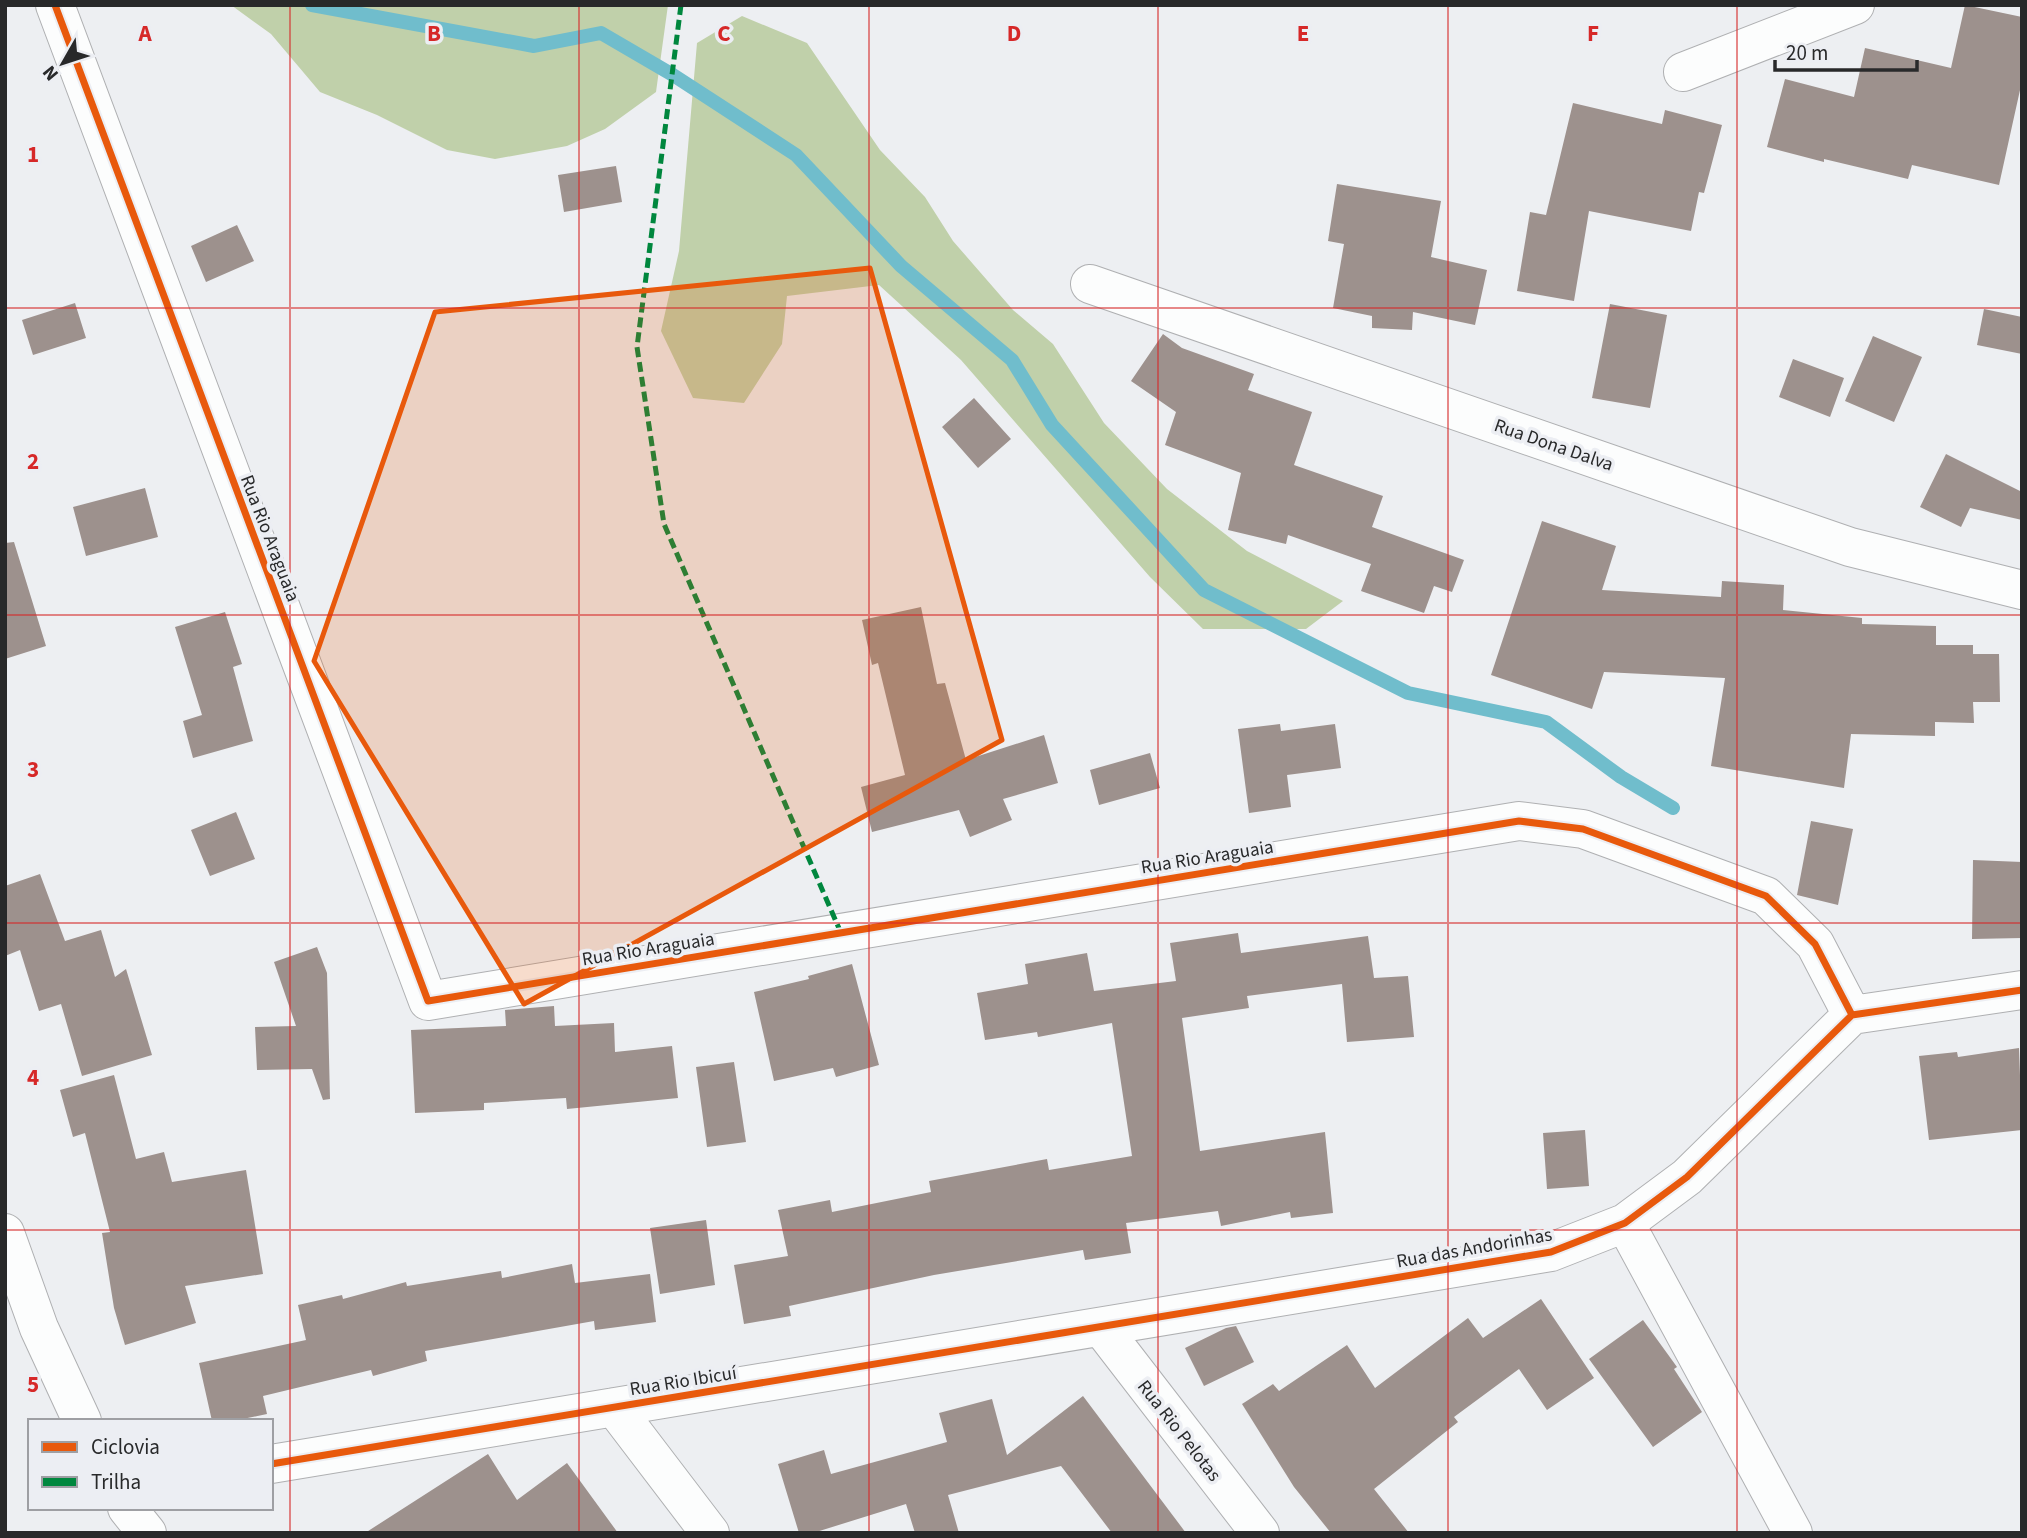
<svg xmlns="http://www.w3.org/2000/svg" width="2027" height="1538" font-family="'Source Sans 3',sans-serif">
	<style>
		.forest { fill: #c0d0aa }
		.lines { fill: none; stroke-linecap: round; stroke-linejoin: round }
		.stream { stroke: #70bdcc; stroke-width: 14 }
		.building { fill: #9d918d }
		.minor-casing { stroke: #afb0b2; stroke-width: 40 }
		.minor { stroke: #fcfdfd; stroke-width: 38 }
		.quiet { stroke: #00873e; stroke-width: 5; stroke-dasharray: 10 5; stroke-linecap: butt }
		.cycleway-casing { stroke: #eceef3; stroke-width: 11 }
		.cycleway { stroke: #e8590c; stroke-width: 7 }
		.marked { fill: #e8590c; fill-opacity: 0.2; stroke: #e8590c; stroke-width: 5; stroke-linejoin: round }
		.grid { fill: none; stroke: #d62828; stroke-width: 2; stroke-opacity: 0.55 }
		.labels { text-anchor: middle; stroke-width: 7; stroke-linejoin: round; paint-order: stroke }
		.street-label { font-size: 19px; fill: #28292a; stroke: #eceef3 }
		.grid-label { font-size: 23px; text-anchor: middle; font-weight: bold; fill: #d62828; stroke: #eceef3; stroke-width: 7; stroke-linejoin: round; paint-order: stroke }
	</style>
	<rect width="100%" height="100%" fill="#edeff2"/>
	<path class="forest" d="M 231,5 L 668,5 L 656,92 L 605,129 L 567,146 L 495,159 L 447,150 L 377,115 L 320,92 L 271,34 Z
		M 742,16 L 807,43 L 880,150 L 925,197 L 953,241 L 1013,310 L 1053,344 L 1104,423 L 1167,489 L 1247,551 L 1343,601 L 1306,629 L 1203,629 L 1150,577 L 961,360 L 879,285 L 787,296 L 782,344 L 744,403 L 693,398 L 661,331 L 679,251 L 697,43 Z"/>
	<g class="lines">
		<path class="stream" d="M 312,5 L 534,46 L 601,33 L 673,75 L 796,155 L 901,266 L 1012,360 L 1052,425 L 1204,590 L 1408,693 L 1546,722 L 1621,777 L 1673,808"/>
	</g>
	<path class="building" d="M 1965,5 L 2022,17 L 2022,81 L 1999,185 L 1912,165 L 1908,179 L 1824,159 L 1824,162 L 1767,147 L 1785,79 L 1854,97 L 1865,48 L 1951,68 Z
		M 1573,103 L 1662,124 L 1665,110 L 1722,125 L 1704,193 L 1699,192 L 1691,231 L 1589,211 L 1574,301 L 1517,291 L 1530,212 L 1546,215 Z
		M 616,166 L 622,202 L 564,212 L 558,175 Z
		M 1337,184 L 1441,201 L 1431,257 L 1487,270 L 1475,325 L 1413,312 L 1412,330 L 1372,328 L 1372,316 L 1333,308 L 1344,244 L 1328,241 Z
		M 237,225 L 254,261 L 206,282 L 191,246 Z
		M 75,303 L 86,338 L 33,355 L 22,320 Z
		M 1610,304 L 1667,315 L 1650,408 L 1592,398 Z
		M 1984,309 L 2022,317 L 2022,354 L 1977,345 Z
		M 1163,334 L 1182,348 L 1254,374 L 1248,390 L 1312,412 L 1294,465 L 1383,496 L 1372,527 L 1464,560 L 1452,592 L 1434,586 L 1424,613 L 1361,591 L 1371,564 L 1288,535 L 1286,544 L 1228,530 L 1241,473 L 1165,445 L 1176,412 L 1131,381 Z
		M 1873,336 L 1922,357 L 1894,422 L 1845,401 Z
		M 1793,359 L 1844,378 L 1830,417 L 1779,397 Z
		M 974,398 L 1011,439 L 978,468 L 942,427 Z
		M 1946,454 L 2022,492 L 2022,520 L 1970,508 L 1961,527 L 1920,507 Z
		M 145,488 L 158,537 L 86,556 L 73,507 Z
		M 1542,521 L 1616,546 L 1602,590 L 1721,597 L 1722,581 L 1784,585 L 1783,610 L 1862,618 L 1862,624 L 1936,626 L 1936,645 L 1973,645 L 1973,654 L 1999,654 L 2000,702 L 1973,702 L 1974,723 L 1935,722 L 1935,736 L 1851,734 L 1844,788 L 1711,766 L 1725,678 L 1604,672 L 1592,709 L 1491,675 Z
		M 14,542 L 46,646 L 5,659 L 5,543 Z
		M 921,607 L 937,684 L 945,683 L 966,760 L 1044,735 L 1058,783 L 1003,799 L 1012,820 L 970,837 L 959,810 L 872,832 L 861,787 L 905,775 L 878,663 L 872,665 L 862,620 Z
		M 225,612 L 242,664 L 233,667 L 253,741 L 193,758 L 183,721 L 202,715 L 175,627 Z
		M 1280,724 L 1281,731 L 1335,724 L 1341,768 L 1287,775 L 1291,807 L 1249,813 L 1238,729 Z
		M 1150,753 L 1160,788 L 1099,805 L 1090,770 Z
		M 236,812 L 255,859 L 210,876 L 191,830 Z
		M 1811,821 L 1853,829 L 1838,905 L 1797,895 Z
		M 1973,860 L 2022,862 L 2022,938 L 1972,939 Z
		M 40,874 L 65,941 L 101,930 L 115,977 L 126,969 L 152,1055 L 82,1076 L 61,1004 L 39,1011 L 20,950 L 5,956 L 5,886 Z
		M 1238,933 L 1241,953 L 1368,936 L 1374,978 L 1408,976 L 1414,1037 L 1347,1042 L 1342,984 L 1247,996 L 1249,1008 L 1182,1018 L 1200,1151 L 1325,1132 L 1333,1213 L 1291,1218 L 1290,1212 L 1221,1226 L 1218,1211 L 1126,1223 L 1131,1253 L 1085,1260 L 1083,1250 L 934,1275 L 789,1306 L 791,1316 L 744,1324 L 734,1265 L 788,1256 L 778,1210 L 830,1200 L 832,1212 L 931,1192 L 929,1181 L 1047,1159 L 1049,1170 L 1132,1156 L 1112,1023 L 1038,1037 L 1037,1032 L 985,1040 L 977,993 L 1028,984 L 1025,964 L 1087,953 L 1094,991 L 1176,981 L 1170,943 Z
		M 317,947 L 327,973 L 330,1099 L 323,1100 L 312,1069 L 257,1070 L 255,1027 L 296,1026 L 274,962 Z
		M 852,964 L 879,1065 L 836,1077 L 833,1068 L 774,1081 L 754,992 L 809,979 L 808,976 Z
		M 554,1006 L 555,1026 L 614,1023 L 615,1052 L 672,1046 L 678,1098 L 567,1109 L 566,1098 L 484,1103 L 484,1110 L 415,1113 L 411,1030 L 506,1026 L 505,1010 Z
		M 2019,1048 L 2022,1130 L 1929,1140 L 1919,1056 L 1957,1052 L 1958,1057 Z
		M 734,1062 L 746,1142 L 707,1147 L 696,1067 Z
		M 114,1075 L 136,1159 L 164,1152 L 172,1182 L 246,1170 L 263,1274 L 185,1286 L 196,1323 L 125,1345 L 114,1308 L 102,1233 L 110,1232 L 85,1133 L 73,1137 L 60,1090 Z
		M 1585,1130 L 1589,1186 L 1547,1189 L 1543,1133 Z
		M 706,1220 L 715,1285 L 660,1294 L 650,1228 Z
		M 572,1264 L 575,1283 L 650,1274 L 656,1322 L 595,1330 L 594,1321 L 425,1351 L 427,1361 L 373,1376 L 371,1370 L 263,1396 L 267,1414 L 233,1421 L 212,1421 L 199,1363 L 306,1340 L 298,1305 L 342,1295 L 343,1299 L 406,1282 L 407,1286 L 501,1271 L 502,1278 Z
		M 1541,1299 L 1594,1378 L 1547,1410 L 1519,1369 L 1454,1417 L 1458,1422 L 1374,1489 L 1409,1533 L 1331,1533 L 1294,1487 L 1242,1404 L 1273,1384 L 1279,1391 L 1347,1345 L 1375,1388 L 1468,1318 L 1483,1338 Z
		M 1643,1320 L 1677,1367 L 1674,1369 L 1702,1412 L 1653,1447 L 1589,1359 Z
		M 1236,1326 L 1254,1362 L 1204,1386 L 1185,1348 L 1226,1328 Z
		M 1083,1396 L 1186,1533 L 1112,1533 L 1061,1466 L 948,1495 L 959,1533 L 915,1533 L 906,1504 L 813,1533 L 799,1533 L 778,1464 L 824,1450 L 831,1474 L 947,1442 L 939,1413 L 992,1399 L 1007,1455 Z
		M 488,1454 L 517,1500 L 567,1463 L 618,1533 L 365,1533 Z"/>
	<g class="lines">
		<defs>
			<path id="minor" d="M 55,5 L 428,1001 L 1519,821 L 1583,829 L 1766,896 L 1815,944 L 1852,1015
				M 1683,72 L 1855,5
				M 1090,284 L 1850,547 L 2022,590
				M 1625,1223 L 1793,1533
				M 5,1233 L 39,1328 L 82,1421
				M 1101,1327 L 1260,1533
				M 614,1407 L 710,1533
				M 271,1464 L 1551,1252 L 1625,1223 L 1687,1177 L 1852,1015 L 2022,990
				M 127,1508 L 147,1533"/>
		</defs>
		<use href="#minor" class="minor-casing"/>
		<use href="#minor" class="minor"/>
		<path class="quiet" d="M 681,5 L 637,347 L 664,524 L 841,933"/>
		<defs>
			<path id="cycleway" d="M 55,5 L 428,1001 L 1519,821 L 1583,829 L 1766,896 L 1815,944 L 1852,1015
				M 271,1464 L 1551,1252 L 1625,1223 L 1687,1177 L 1852,1015 L 2022,990"/>
		</defs>
		<use href="#cycleway" class="cycleway-casing"/>
		<use href="#cycleway" class="cycleway"/>
	</g>
	<path class="marked" d="M 870,268 L 1002,740 L 524,1004 L 314,661 L 435,312 Z"/>
	<path class="grid" d="M 290,5 L 290,1533M 579,5 L 579,1533M 869,5 L 869,1533M 1158,5 L 1158,1533M 1448,5 L 1448,1533M 1737,5 L 1737,1533M 5,308 L 2022,308M 5,615 L 2022,615M 5,923 L 2022,923M 5,1230 L 2022,1230"/>
	<g class="labels">
		<g class="street-label">
			<text transform="translate(1554 444) rotate(19)" y="7">Rua Dona Dalva</text>
			<text transform="translate(271 538) rotate(69)" y="7">Rua Rio Araguaia</text>
			<text transform="translate(1207 856) rotate(-9)" y="7">Rua Rio Araguaia</text>
			<text transform="translate(648 948) rotate(-9)" y="7">Rua Rio Araguaia</text>
			<text transform="translate(1474 1247) rotate(-10)" y="7">Rua das Andorinhas</text>
			<text transform="translate(683 1380) rotate(-9)" y="7">Rua Rio Ibicuí</text>
			<text transform="translate(1180 1430) rotate(52)" y="7">Rua Rio Pelotas</text>
		</g>
	</g>
	<g class="grid-label">
		<text x="145" y="41">A</text>
		<text x="434" y="41">B</text>
		<text x="724" y="41">C</text>
		<text x="1014" y="41">D</text>
		<text x="1303" y="41">E</text>
		<text x="1593" y="41">F</text>
		<text x="33" y="162">1</text>
		<text x="33" y="469">2</text>
		<text x="33" y="777">3</text>
		<text x="33" y="1085">4</text>
		<text x="33" y="1392">5</text>
	</g>
	<rect width="2027" height="1538" fill="none" stroke="#28292a" stroke-width="14"/>
	<rect x="28" y="1419" width="245" height="91" fill="#eceef3" stroke="#9e9fa3" stroke-width="2"/>
	<rect x="42" y="1442" width="35" height="10" fill="#e8590c" stroke="#9e9fa3" stroke-width="2"/>
	<text x="91" y="1454" font-size="21" fill="#28292a">Ciclovia</text>
	<rect x="42" y="1477" width="35" height="10" fill="#00873e" stroke="#9e9fa3" stroke-width="2"/>
	<text x="91" y="1489" font-size="21" fill="#28292a">Trilha</text>
	<g transform="translate(63 63) rotate(231)" stroke="#eceef3" stroke-width="5" paint-order="stroke">
	<path d="M0-5L12 26L0 18L-12 26Z" fill="#28292a"/>
	<text y="-10" font-size="19" font-weight="bold" text-anchor="middle" fill="#28292a">N</text>
	</g>
	<path d="M1775 60v10h142v-10" fill="none" stroke="#28292a" stroke-width="3.5"/>
	<text x="1786" y="60" font-size="21" fill="#28292a" stroke="#eceef3" stroke-width="5" paint-order="stroke">20 m</text>
</svg>
